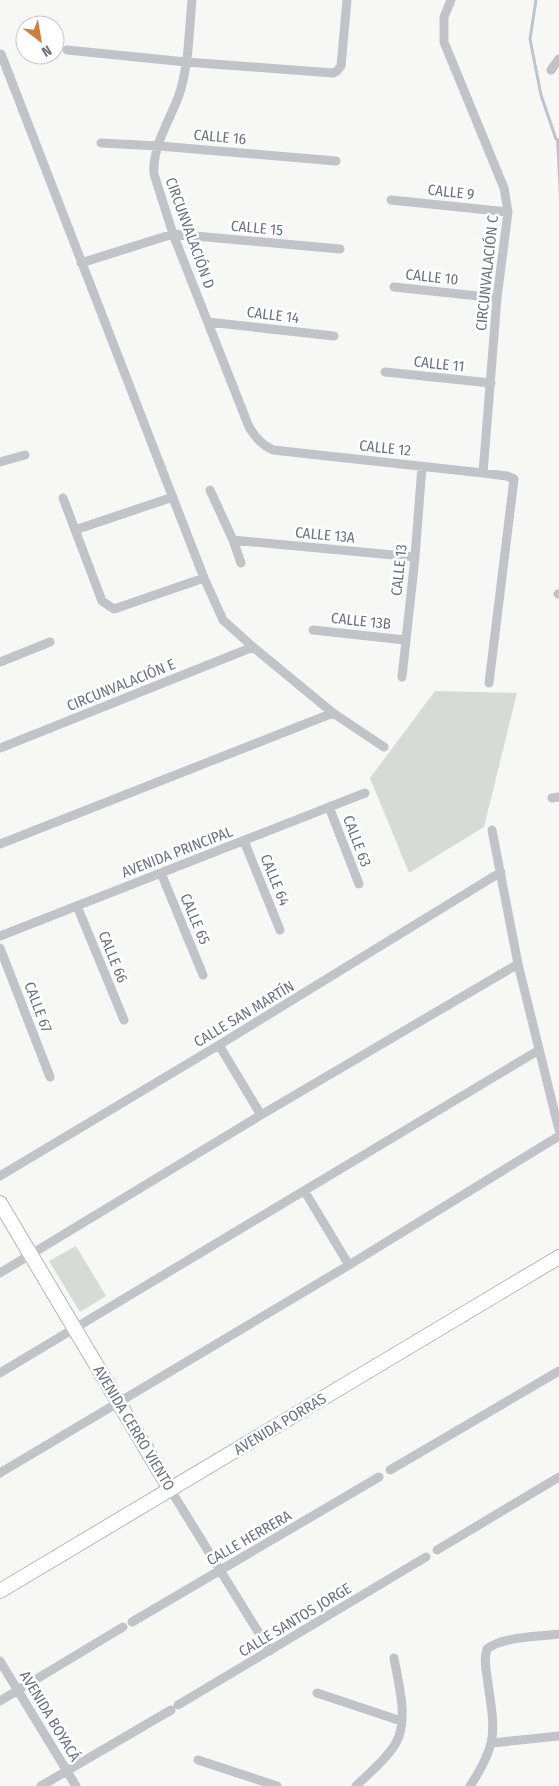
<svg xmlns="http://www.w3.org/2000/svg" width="559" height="1786" font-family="'Fira Sans Condensed',sans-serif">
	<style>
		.green { fill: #d6dcd5 }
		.water { fill: #bec4cb }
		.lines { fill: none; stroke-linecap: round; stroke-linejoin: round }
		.stream { stroke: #bec4cb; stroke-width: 3 }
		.secondary-casing { stroke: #b4b7bc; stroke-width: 16 }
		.street { stroke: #c1c3c8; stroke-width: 9 }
		.secondary { stroke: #fff; stroke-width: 14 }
		.labels { text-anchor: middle; stroke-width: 5; stroke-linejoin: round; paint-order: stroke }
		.street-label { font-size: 15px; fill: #6a7282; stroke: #fff }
	</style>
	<rect width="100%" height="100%" fill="#f7f7f5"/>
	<path class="green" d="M 435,691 L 517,693 L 484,827 L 409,873 L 370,778 Z
		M 76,1246 L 106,1296 L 80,1312 L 49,1261 Z"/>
	<path class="water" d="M 559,138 L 559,198 L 556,139 Z"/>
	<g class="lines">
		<path class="stream" d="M 536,0 L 530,39 L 541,95 L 556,139"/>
		<defs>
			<path id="secondary" d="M 0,1203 L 170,1489
				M 0,1591 L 559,1257"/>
		</defs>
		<use href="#secondary" class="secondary-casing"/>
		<path class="street" d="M 192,0 C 189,31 189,65 179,95 C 170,120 152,146 154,174 L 173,234 L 249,427 C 256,438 262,445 273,450 L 483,473 L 507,476 L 514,479 L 489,683
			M 451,0 L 444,17 L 444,42 L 504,188 L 508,212 L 497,298 L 483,473
			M 67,50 L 186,62 L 333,73 L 337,71 L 341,66 L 347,0
			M 1,54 L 204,578 L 223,620 L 253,647 L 333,713 L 384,747
			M 551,70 L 559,59
			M 101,143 L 159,146 L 336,161
			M 391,200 L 508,212
			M 81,263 L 173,234 L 340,249
			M 394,287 L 497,298
			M 208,322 L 334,336
			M 385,372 L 491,383
			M 0,462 L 25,455
			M 210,490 L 233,540 L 241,563
			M 63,498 L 102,601 L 114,609 L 204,578
			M 75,530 L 173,497
			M 233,540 L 415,557
			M 558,594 L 559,594
			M 313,630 L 405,640
			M 0,662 L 50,642
			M 402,677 L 415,557 L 422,466
			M 0,748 L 253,647
			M 552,798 L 559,797
			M 329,807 L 359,884
			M 492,830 L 518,964 L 559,1130
			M 244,841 L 280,930
			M 0,844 L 333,713
			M 161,873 L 203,975
			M 77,906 L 124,1020
			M 0,936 L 365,793
			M 0,948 L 50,1077
			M 219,1045 L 261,1115
			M 0,1176 L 219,1045 L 501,872
			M 305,1192 L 349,1265
			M 0,1273 L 261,1115 L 518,964
			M 0,1373 L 539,1050
			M 390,1470 L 559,1371
			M 0,1473 L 349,1265 L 559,1136
			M 170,1489 L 270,1651
			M 437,1550 L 559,1477
			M 132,1622 L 379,1477
			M 0,1661 L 76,1786
			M 317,1693 L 401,1721
			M 0,1701 L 123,1627
			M 178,1705 L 426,1557
			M 492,1743 L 559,1736
			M 198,1760 L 277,1786
			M 41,1786 L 171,1710
			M 356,1786 C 369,1773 393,1754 399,1736 C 407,1712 398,1682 394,1658
			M 470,1786 C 498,1744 495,1731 488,1684 C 487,1673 483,1660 487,1649 C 504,1636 538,1637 559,1634"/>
		<use href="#secondary" class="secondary"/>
	</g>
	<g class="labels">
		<g class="street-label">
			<text transform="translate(220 137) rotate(5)" y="5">CALLE 16</text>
			<text transform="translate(451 192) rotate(6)" y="5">CALLE 9</text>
			<text transform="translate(257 228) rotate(5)" y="5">CALLE 15</text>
			<text transform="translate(190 233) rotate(70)" y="5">CIRCUNVALACIÓN D</text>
			<text transform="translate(487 273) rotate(-84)" y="5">CIRCUNVALACIÓN C</text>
			<text transform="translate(432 277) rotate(6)" y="5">CALLE 10</text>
			<text transform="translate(273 315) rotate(7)" y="5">CALLE 14</text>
			<text transform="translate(439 364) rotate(6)" y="5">CALLE 11</text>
			<text transform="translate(385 448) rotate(6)" y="5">CALLE 12</text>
			<text transform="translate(325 535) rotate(5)" y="5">CALLE 13A</text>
			<text transform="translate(399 570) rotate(-84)" y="5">CALLE 13</text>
			<text transform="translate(361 621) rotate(6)" y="5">CALLE 13B</text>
			<text transform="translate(121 685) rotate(-22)" y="5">CIRCUNVALACIÓN E</text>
			<text transform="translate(357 841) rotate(69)" y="5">CALLE 63</text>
			<text transform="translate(177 852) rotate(-21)" y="5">AVENIDA PRINCIPAL</text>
			<text transform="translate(275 880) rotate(68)" y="5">CALLE 64</text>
			<text transform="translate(195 919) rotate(67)" y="5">CALLE 65</text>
			<text transform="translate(113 957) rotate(68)" y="5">CALLE 66</text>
			<text transform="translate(38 1007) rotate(69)" y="5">CALLE 67</text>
			<text transform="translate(244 1014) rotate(-31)" y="5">CALLE SAN MARTÍN</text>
			<text transform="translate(280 1424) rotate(-31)" y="5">AVENIDA PORRAS</text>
			<text transform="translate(134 1428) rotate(59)" y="5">AVENIDA CERRO VIENTO</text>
			<text transform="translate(249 1538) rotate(-30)" y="5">CALLE HERRERA</text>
			<text transform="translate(295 1620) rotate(-31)" y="5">CALLE SANTOS JORGE</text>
			<text transform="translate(50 1716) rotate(59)" y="5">AVENIDA BOYACÁ</text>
		</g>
	</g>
	<g transform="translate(40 40) rotate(149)"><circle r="24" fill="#ffffff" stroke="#c3c7cd"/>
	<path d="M0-4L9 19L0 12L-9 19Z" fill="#cf7f3d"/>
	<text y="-8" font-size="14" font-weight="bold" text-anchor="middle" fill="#6a7282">N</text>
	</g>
</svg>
